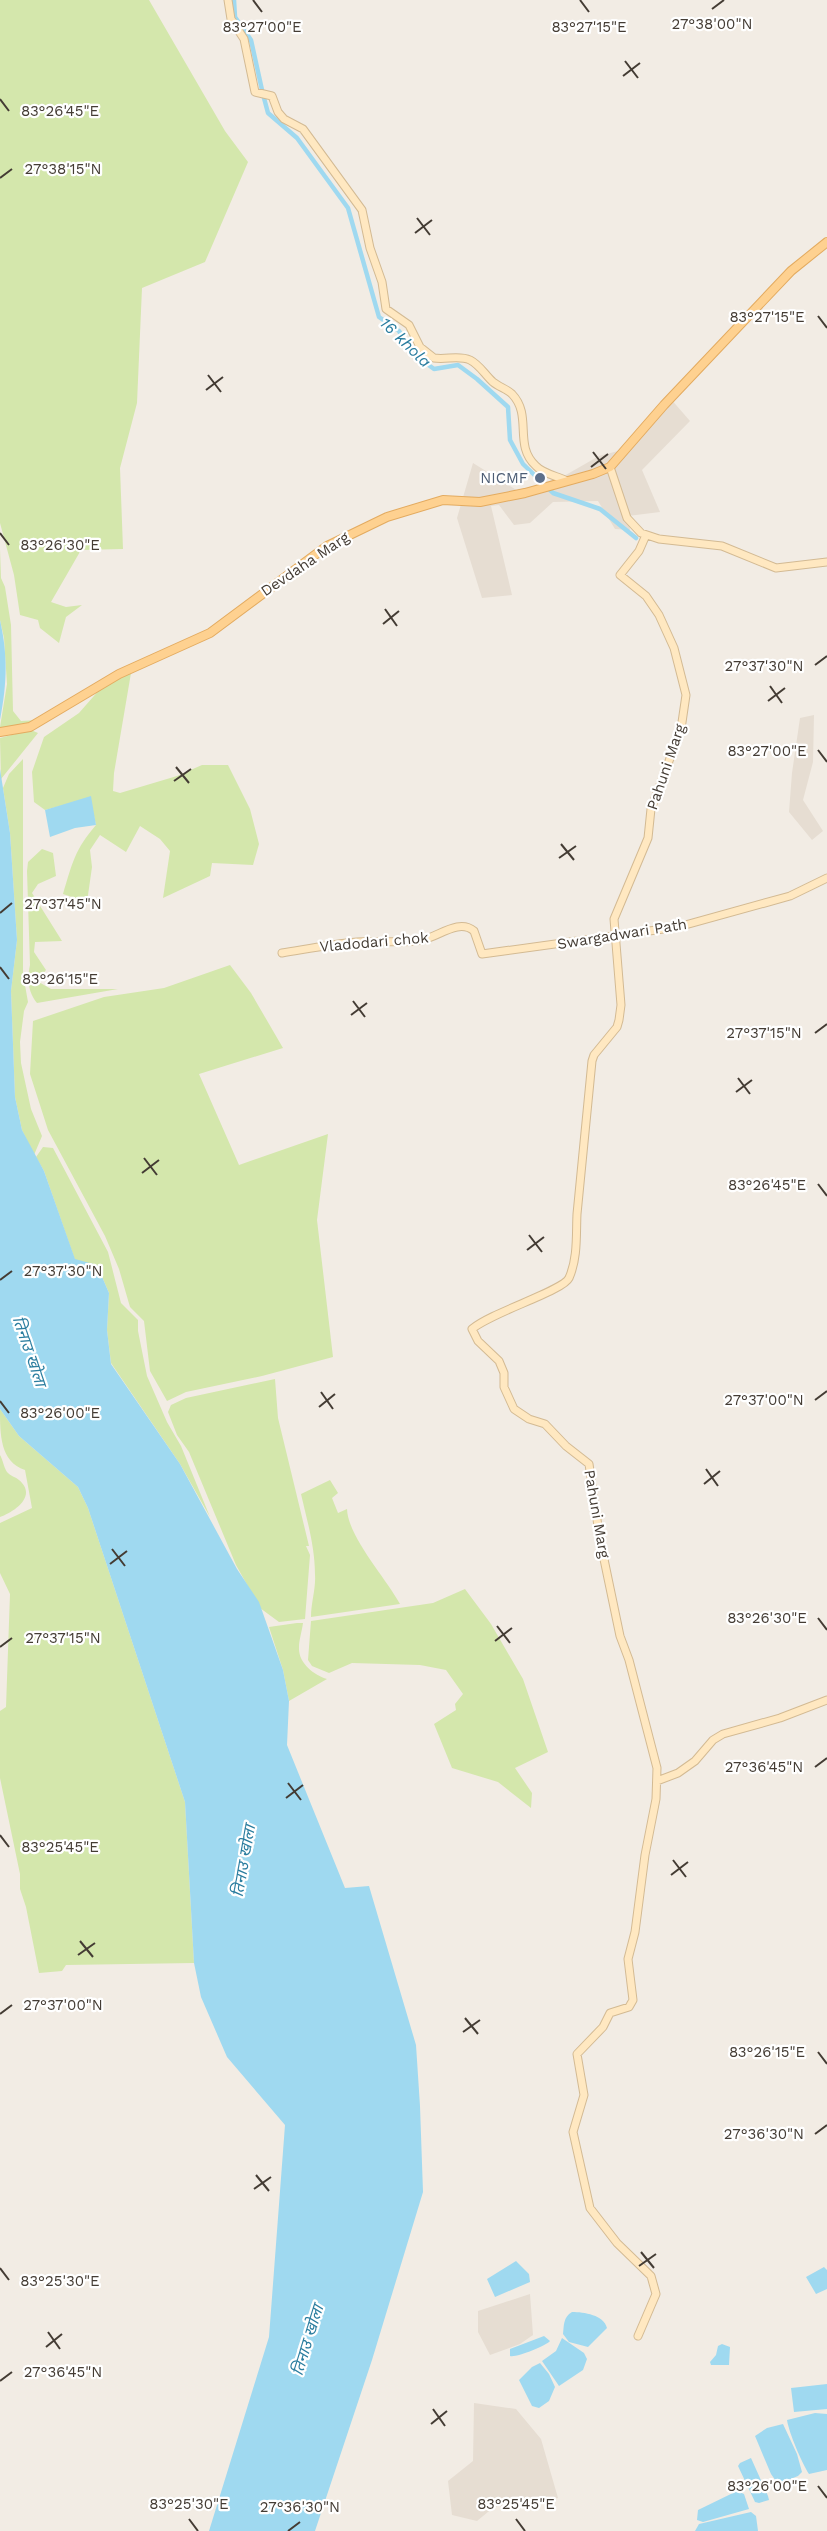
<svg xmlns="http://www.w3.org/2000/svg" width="827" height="2531" font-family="'Work Sans','Noto Sans Devanagari',sans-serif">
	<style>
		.residential { fill: #e6ddd2 }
		.green { fill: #d4e7ac }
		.water { fill: #9fd9f0 }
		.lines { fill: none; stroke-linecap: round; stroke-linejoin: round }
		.canal { stroke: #9fd9f0; stroke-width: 4.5 }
		.secondary-casing { stroke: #d3ba93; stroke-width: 9 }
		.primary-casing { stroke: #e3ab60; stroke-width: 10 }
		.secondary { stroke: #ffe8c1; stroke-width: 7 }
		.primary { stroke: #fed190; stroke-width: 8 }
		.ticks { fill: none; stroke: #443c34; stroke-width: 2 }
		.service-dot { fill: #5c6f8a; stroke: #fff; stroke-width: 2 }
		.labels { text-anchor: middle; stroke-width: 4.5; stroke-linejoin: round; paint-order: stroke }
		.service-label { font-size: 15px; fill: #4e5e75; stroke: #fff; text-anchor: end }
		.street-label { font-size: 15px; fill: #443c34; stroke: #fff }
		.water-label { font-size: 16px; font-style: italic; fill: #2a7d9f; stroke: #fff }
		.ticks-label { font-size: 15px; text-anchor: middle; fill: #443c34; stroke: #fff; stroke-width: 4.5; stroke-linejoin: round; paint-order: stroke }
	</style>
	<rect width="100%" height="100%" fill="#f2ece4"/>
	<path class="residential" d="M 670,398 L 690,421 L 642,470 L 660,512 L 628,516 L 630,530 L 615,529 L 598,501 L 553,502 L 530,523 L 514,525 L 499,505 L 491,506 L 512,595 L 482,598 L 457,518 L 473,463 L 518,491 L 564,476 L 599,456 L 618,451 Z
		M 814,715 L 813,762 L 803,800 L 823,831 L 812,840 L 789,812 L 792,773 L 800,718 Z
		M 530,2294 L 533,2335 L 520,2344 L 490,2355 L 478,2332 L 478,2311 Z
		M 474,2403 L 516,2409 L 541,2439 L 558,2498 L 494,2507 L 477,2521 L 452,2515 L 448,2481 L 473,2461 Z"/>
	<path class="green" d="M 0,0 L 149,0 L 225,131 L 248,162 L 205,262 L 142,288 L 137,403 L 120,468 L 123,549 L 81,550 L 51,602 L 66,607 L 82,605 L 66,617 L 59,643 L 40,628 L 38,620 L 20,615 L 14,575 L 0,523 Z
		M 0,549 L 1,578 L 5,587 L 11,625 L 13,711 L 21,721 L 39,720 L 22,727 L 0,727 L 7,684 L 4,638 L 0,620 Z
		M 131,673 L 114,773 L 113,791 L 120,793 L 177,776 L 202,765 L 228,765 L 250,809 L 259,844 L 253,865 L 212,863 L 210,876 L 163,898 L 170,851 L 160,839 L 140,826 L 126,852 L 100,835 L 90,850 L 92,867 L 87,902 L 63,894 C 72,864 75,849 96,825 L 90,798 L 45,810 L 34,802 L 32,772 L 44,737 L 79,713 L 100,689 Z
		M 31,730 L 38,733 L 1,779 L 0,738 Z
		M 23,759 L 23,974 L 28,1002 L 24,1011 L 20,1042 L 21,1063 L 31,1109 L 42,1136 L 34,1155 L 22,1130 L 15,1097 L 11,991 L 17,940 L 10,833 L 3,788 L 9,774 Z
		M 42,849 L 53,853 L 56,876 L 38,884 L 32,893 L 62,941 L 35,942 L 34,952 L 46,970 L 37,981 L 51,989 L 118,989 L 37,1003 C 28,992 27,979 30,965 L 27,871 L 28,862 Z
		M 230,965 L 251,993 L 283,1048 L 199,1074 L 239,1165 L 328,1134 L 317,1220 L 333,1357 L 262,1376 L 186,1392 L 167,1401 L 150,1371 L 144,1321 L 130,1307 L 119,1269 L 105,1236 L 48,1130 L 30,1074 L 33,1021 L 104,997 L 164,988 Z
		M 43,1147 L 53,1148 L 108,1252 L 121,1303 L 138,1320 L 138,1331 L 147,1376 L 167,1422 L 181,1446 L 210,1517 L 180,1464 L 111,1363 L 107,1330 L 109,1293 L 97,1265 L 75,1260 L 44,1171 L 36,1157 Z
		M 275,1379 L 278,1418 L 309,1546 L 306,1546 L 310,1555 L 305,1619 L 279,1622 L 260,1608 L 236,1565 L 189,1452 L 177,1435 L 168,1412 L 171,1405 L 186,1398 Z
		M 0,1409 L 19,1436 L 78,1487 L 88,1508 L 185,1802 L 194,1963 L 66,1965 L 62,1971 L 39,1973 L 26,1907 L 20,1889 L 20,1874 L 0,1778 L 0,1711 L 6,1707 L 10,1594 L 0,1573 L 0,1523 L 32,1508 L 25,1470 C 0,1462 0,1434 0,1409 Z
		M 0,1455 C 3,1460 4,1468 7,1472 C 10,1476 16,1477 19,1480 C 38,1496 14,1512 0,1517 Z
		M 330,1480 L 338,1493 L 332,1498 L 338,1513 L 347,1509 C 348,1537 386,1578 400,1604 L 311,1617 C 311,1603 316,1588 315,1575 C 315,1547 307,1520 301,1494 Z
		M 465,1589 L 491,1624 L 523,1679 L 548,1752 L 515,1768 L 532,1793 L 531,1808 L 498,1782 L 452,1768 L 434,1724 L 456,1710 L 455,1704 L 463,1694 L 446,1670 L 420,1665 L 352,1663 L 329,1673 L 312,1666 L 308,1660 L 311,1621 L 433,1603 Z
		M 297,1623 L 303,1623 C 302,1631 299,1640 299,1647 C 298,1663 314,1675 327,1679 L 289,1701 L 283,1670 L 269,1627 Z"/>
	<path class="water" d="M 0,620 C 8,656 7,683 0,720 Z
		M 0,769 L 10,833 L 17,940 L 11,991 L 15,1097 L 22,1130 L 44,1171 L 75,1259 L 97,1265 L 109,1293 L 107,1330 L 111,1364 L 180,1464 L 237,1569 L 259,1602 L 283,1670 L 289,1701 L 287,1745 L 345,1888 L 369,1886 L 416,2045 L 420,2106 L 423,2192 L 372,2360 L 315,2531 L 209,2531 L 269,2337 L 285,2125 L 227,2057 L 201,1997 L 194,1963 L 185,1802 L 88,1508 L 78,1487 L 19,1436 L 0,1409 Z
		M 91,796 L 96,825 L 75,828 L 50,837 L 45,810 Z
		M 516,2261 L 529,2274 L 530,2282 L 495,2297 L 487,2279 Z
		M 824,2267 L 827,2270 L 827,2289 L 816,2294 L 806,2277 Z
		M 572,2312 C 584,2312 604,2315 607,2328 L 588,2347 L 569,2342 L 563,2334 C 564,2326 563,2317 572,2312 Z
		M 544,2336 L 550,2341 C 546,2346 516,2358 510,2356 L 510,2349 Z
		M 562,2338 L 584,2353 L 587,2359 L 583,2370 L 559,2386 L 542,2361 L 556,2351 Z
		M 722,2344 L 730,2347 L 729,2365 L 711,2365 L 710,2362 L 716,2355 L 718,2346 Z
		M 540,2363 L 549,2374 L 555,2387 L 549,2401 L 539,2408 L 532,2406 L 519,2380 L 532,2367 Z
		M 827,2384 L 827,2409 L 794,2412 L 791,2388 Z
		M 815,2413 L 827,2414 L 827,2470 L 809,2474 C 802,2463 789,2433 787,2420 Z
		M 783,2424 L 797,2454 L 802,2472 L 798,2476 L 778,2484 L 771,2474 L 755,2436 L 767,2428 Z
		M 751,2458 L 768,2496 L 769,2500 L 759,2503 L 755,2502 L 738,2466 L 740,2463 Z
		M 737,2491 L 744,2494 L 749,2509 L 703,2522 L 697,2520 L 698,2510 Z
		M 751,2512 L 756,2516 L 758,2531 L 695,2531 L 699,2524 Z"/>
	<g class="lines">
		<path class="canal" d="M 234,0 L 235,17 L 251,40 L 262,90
			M 264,98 L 268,113 L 297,138 L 348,208 L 379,317 L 399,331 L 412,353 L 434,369 L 458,365 L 477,379 L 508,407 L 510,440 L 523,464 L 553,493 L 600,509 L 636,538"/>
		<defs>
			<path id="secondary" d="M 228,0 L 231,19 L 244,39 L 255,92 L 272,96 L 278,112 L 284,119 L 303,129 L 362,210 L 370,248 L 382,282 L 386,309 L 409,325 L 420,347 L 434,358 C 446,360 459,355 470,360 C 480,365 485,375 493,382 C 499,387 507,389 512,394 C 533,416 513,445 536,466 C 542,473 556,476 565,480
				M 610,467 L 627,518 L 641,533 L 659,539 L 722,546 L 776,568 L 827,562
				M 282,953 C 307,949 332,944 357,942 C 378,940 400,944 422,940 C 438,937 459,918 474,931 L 482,954 L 678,927 L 790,896 L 827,878
				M 657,1781 L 678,1773 L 695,1761 L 713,1740 L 723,1734 L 780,1718 L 827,1700
				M 638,2336 L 656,2294 L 651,2276 L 617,2243 L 590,2208 L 573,2132 L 584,2095 L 577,2054 L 603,2027 L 610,2013 L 629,2007 L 633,2000 L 628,1959 L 635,1932 L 645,1855 L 656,1799 L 657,1768 L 629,1660 L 620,1636 L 600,1540 L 589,1464 L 566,1446 L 545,1424 L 529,1419 L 514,1409 L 504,1387 L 504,1373 L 499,1361 L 478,1341 L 472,1329 C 492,1312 563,1291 569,1278 C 578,1258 576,1234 577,1214 L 592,1061 L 594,1055 L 617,1027 L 619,1020 L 621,1005 L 614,919 L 648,838 L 651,809 L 681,729 L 686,695 L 674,648 L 659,615 L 646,596 L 620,575 L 639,551 L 646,535"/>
			<path id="primary" d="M 0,732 L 30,727 L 119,674 L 210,633 L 327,546 L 387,517 L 443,500 L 480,502 L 525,493 L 593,474 L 610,467 L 664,405 L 791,271 L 827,242"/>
		</defs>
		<use href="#secondary" class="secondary-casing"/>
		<use href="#primary" class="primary-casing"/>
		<use href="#secondary" class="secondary"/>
		<use href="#primary" class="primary"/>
	</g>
	<path class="ticks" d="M 253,0 L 262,12M 580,0 L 589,12M 712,9 L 724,0M 625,61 L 638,78M 623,76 L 640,63M 0,99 L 9,111M 0,178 L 12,169M 417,218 L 430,235M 415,233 L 432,220M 818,316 L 827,328M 208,375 L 221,392M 206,390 L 223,377M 593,452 L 606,469M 591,467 L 608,454M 0,533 L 9,545M 385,609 L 397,626M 383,624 L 399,611M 815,665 L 827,656M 770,686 L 782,703M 768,701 L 785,688M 818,750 L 827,762M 176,767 L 189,783M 174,781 L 191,769M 561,844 L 574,860M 559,858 L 576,846M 0,913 L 12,903M 0,967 L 9,979M 353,1001 L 365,1017M 351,1015 L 367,1003M 815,1033 L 827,1024M 738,1078 L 750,1094M 736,1092 L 752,1080M 144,1158 L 157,1175M 142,1173 L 159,1160M 818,1184 L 827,1196M 529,1235 L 542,1252M 527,1250 L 544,1237M 0,1280 L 12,1271M 321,1392 L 333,1409M 815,1400 L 827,1391M 0,1401 L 9,1413M 319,1407 L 335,1394M 706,1469 L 718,1486M 704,1484 L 720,1471M 112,1549 L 125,1566M 110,1564 L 127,1551M 818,1618 L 827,1630M 497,1626 L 510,1643M 495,1641 L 512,1628M 0,1647 L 12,1638M 815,1767 L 827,1758M 288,1783 L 301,1800M 286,1798 L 303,1785M 0,1835 L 9,1847M 673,1860 L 686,1877M 671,1875 L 688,1862M 80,1941 L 93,1957M 78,1955 L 95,1943M 0,2014 L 12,2005M 465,2018 L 478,2034M 463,2032 L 480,2020M 818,2052 L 827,2064M 815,2134 L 827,2125M 256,2175 L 269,2191M 254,2189 L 271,2177M 641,2252 L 654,2268M 639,2266 L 656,2254M 0,2268 L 9,2280M 48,2332 L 60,2349M 46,2347 L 62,2334M 0,2381 L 12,2372M 433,2409 L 445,2426M 431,2424 L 447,2411M 818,2486 L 827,2498M 189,2519 L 198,2531M 516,2519 L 525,2531M 288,2531 L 300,2522"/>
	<circle class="service-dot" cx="540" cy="478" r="6"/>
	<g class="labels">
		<g class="service-label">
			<text x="528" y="483">NICMF</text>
		</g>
		<g class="street-label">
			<text transform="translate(305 564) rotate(-34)" y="5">Devdaha Marg</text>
			<text transform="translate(666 767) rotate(-71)" y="5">Pahuni Marg</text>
			<text transform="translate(622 934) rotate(-9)" y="5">Swargadwari Path</text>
			<text transform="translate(374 942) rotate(-5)" y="5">Vladodari chok</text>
			<text transform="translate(597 1514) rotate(80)" y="5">Pahuni Marg</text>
		</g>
		<g class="water-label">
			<text transform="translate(406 342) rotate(44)" y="6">16 khola</text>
			<text transform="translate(30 1351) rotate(71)" y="6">तिनाउ खोला</text>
			<text transform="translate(243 1861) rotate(-80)" y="6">तिनाउ खोला</text>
			<text transform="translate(307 2340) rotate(-73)" y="6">तिनाउ खोला</text>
		</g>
	</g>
	<g class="ticks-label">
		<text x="712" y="29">27°38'00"N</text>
		<text x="262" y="32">83°27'00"E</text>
		<text x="589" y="32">83°27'15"E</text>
		<text x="60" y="116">83°26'45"E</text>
		<text x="63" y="174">27°38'15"N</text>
		<text x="767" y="322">83°27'15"E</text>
		<text x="60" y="550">83°26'30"E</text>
		<text x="764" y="671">27°37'30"N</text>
		<text x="767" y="756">83°27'00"E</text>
		<text x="63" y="909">27°37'45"N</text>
		<text x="60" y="984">83°26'15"E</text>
		<text x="764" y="1038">27°37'15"N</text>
		<text x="767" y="1190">83°26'45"E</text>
		<text x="63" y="1276">27°37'30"N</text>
		<text x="764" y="1405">27°37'00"N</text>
		<text x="60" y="1418">83°26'00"E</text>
		<text x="767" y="1623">83°26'30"E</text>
		<text x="63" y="1643">27°37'15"N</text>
		<text x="764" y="1772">27°36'45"N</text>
		<text x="60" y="1852">83°25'45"E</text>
		<text x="63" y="2010">27°37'00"N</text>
		<text x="767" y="2057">83°26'15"E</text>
		<text x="764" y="2139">27°36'30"N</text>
		<text x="60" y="2286">83°25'30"E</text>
		<text x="63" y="2377">27°36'45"N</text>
		<text x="767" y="2491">83°26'00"E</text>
		<text x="189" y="2509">83°25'30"E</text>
		<text x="516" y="2509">83°25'45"E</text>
		<text x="300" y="2512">27°36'30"N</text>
	</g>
</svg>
